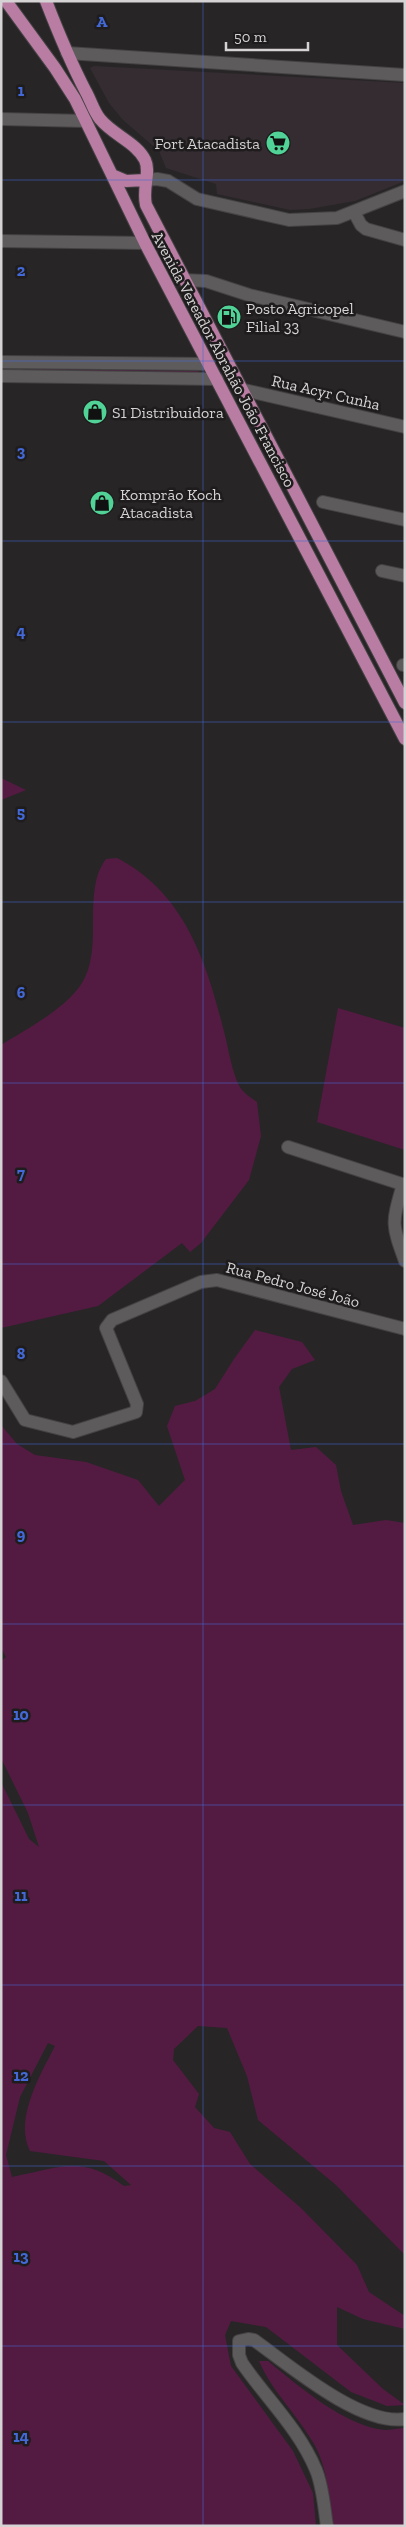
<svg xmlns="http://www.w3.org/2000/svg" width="406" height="2527" font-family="'Zilla Slab',serif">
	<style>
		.built { fill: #342c31 }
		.green { fill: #541b42; fill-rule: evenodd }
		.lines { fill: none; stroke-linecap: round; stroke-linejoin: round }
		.minor-casing { stroke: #444243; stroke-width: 14 }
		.major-casing { stroke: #444243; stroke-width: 14 }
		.minor { stroke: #5e5b5d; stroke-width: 12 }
		.major { stroke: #b97ca3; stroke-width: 12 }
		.grid { fill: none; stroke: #4269d7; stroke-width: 1; stroke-opacity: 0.55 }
		.labels { text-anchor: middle; stroke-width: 5; stroke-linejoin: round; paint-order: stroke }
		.poi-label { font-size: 16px; fill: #d5d3d4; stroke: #1f1c1d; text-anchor: start }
		.street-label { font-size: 16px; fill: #d5d3d4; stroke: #1f1c1d }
		.grid-label { font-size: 16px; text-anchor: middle; font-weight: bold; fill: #4269d7; stroke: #1f1c1d; stroke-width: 5; stroke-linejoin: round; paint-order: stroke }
	</style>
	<rect width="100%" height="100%" fill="#282527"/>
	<path class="built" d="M 94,66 L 405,83 L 405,181 L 355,201 L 309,209 L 290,210 L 217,194 L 216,184 L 166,168 L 159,151 L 123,120 L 109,103 L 90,68 Z"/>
	<path class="green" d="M 34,369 L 198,371 L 200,375 L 34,374 Z
		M 1,778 L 26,790 L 1,800 Z
		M 117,858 C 183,892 206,959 223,1028 C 228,1044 232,1077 242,1090 C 246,1095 253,1099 257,1102 L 261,1136 L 249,1180 L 201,1243 L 190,1252 L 182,1243 L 98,1306 L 1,1328 L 1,1045 C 28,1028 74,1005 86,975 C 94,957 93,933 93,914 C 94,894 94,875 106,859 Z
		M 338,1008 L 405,1028 L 405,1150 L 317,1122 Z
		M 255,1330 L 302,1342 L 315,1360 L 292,1369 L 279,1387 L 291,1450 L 316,1447 L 336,1465 L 341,1491 L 353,1525 L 386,1520 L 405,1523 L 405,2255 L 336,2185 L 258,2120 L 247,2076 L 227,2028 L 198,2026 L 174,2049 L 173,2060 L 199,2094 L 195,2107 L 214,2128 L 230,2132 L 250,2164 L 301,2208 L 357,2265 L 369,2292 L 405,2316 L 405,2329 L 363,2319 L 337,2307 L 337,2345 L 383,2389 L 405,2405 L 387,2406 L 351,2392 L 266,2327 L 231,2321 L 225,2335 L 231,2366 L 293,2451 L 313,2493 L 316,2526 L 1,2526 L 1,1782 L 29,1839 L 39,1847 L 28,1813 L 1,1758 L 1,1661 L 6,1657 L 1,1648 L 1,1425 L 17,1444 L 35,1455 L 86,1462 L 138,1480 L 159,1506 L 185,1480 L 167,1426 L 175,1406 L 195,1401 L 215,1389 L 234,1359 ZM 48,2043 L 55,2046 C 40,2075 14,2120 30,2151 L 104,2161 L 131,2185 L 124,2186 C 81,2154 59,2168 12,2177 L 6,2155 L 20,2097 Z
		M 259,2361 L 268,2361 C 297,2385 346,2427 385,2430 C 391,2430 399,2428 405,2428 L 405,2526 L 332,2526 C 329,2499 328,2468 314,2444 C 297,2414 273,2393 259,2361 Z"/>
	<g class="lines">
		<defs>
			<path id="minor" d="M 67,53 L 405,75
				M 1,119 L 86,121
				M 145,180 L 157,179 L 168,181 L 197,199 L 289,220 L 337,218 L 405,191
				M 354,212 L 361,225 L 366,229 L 405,240
				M 1,241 L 145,243
				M 184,280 L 206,281 L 249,295 L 405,332
				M 1,362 L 209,364
				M 1,376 L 217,379
				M 240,389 L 405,427
				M 323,502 L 405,520
				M 382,571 L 405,576
				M 403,665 L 405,665
				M 288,1147 L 405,1185
				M 403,1184 C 392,1223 391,1223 405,1261
				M 1,1381 L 25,1420 L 73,1432 L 136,1412 L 137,1404 L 106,1328 L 112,1320 L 201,1282 L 217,1280 L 405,1329
				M 327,2526 C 324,2507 323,2487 316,2470 C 299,2429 266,2398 242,2363 L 239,2355 L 239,2341 L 248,2339 L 254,2340 C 289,2365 360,2426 405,2419"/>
			<path id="major" d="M 6,1 L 55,68 L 75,99 L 145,243 L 405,739
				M 46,1 C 58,32 71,63 86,92 C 91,101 94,112 100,119 C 113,135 137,143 145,160 C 151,172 142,188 146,205 L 405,703
				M 112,175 L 126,181 L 145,180"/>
		</defs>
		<use href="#minor" class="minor-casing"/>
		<use href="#major" class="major-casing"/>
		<use href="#minor" class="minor"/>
		<use href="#major" class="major"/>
	</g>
	<path class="grid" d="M 203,1 L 203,2526M 1,180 L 405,180M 1,361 L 405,361M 1,541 L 405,541M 1,722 L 405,722M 1,902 L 405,902M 1,1083 L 405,1083M 1,1264 L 405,1264M 1,1444 L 405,1444M 1,1624 L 405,1624M 1,1805 L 405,1805M 1,1985 L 405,1985M 1,2166 L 405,2166M 1,2346 L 405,2346"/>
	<defs>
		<symbol id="supermarket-disc" viewBox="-11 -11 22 22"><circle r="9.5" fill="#51d397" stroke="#1f1c1d"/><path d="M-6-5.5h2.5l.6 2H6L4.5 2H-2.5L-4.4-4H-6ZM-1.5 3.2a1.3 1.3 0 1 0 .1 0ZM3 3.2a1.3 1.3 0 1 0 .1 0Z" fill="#111"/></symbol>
		<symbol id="fuel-disc" viewBox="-11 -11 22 22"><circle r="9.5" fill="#51d397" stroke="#1f1c1d"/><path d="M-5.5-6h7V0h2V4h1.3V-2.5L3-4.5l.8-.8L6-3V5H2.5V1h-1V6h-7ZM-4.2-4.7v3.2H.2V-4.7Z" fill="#111"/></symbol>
		<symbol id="shop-disc" viewBox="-11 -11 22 22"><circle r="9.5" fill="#51d397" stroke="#1f1c1d"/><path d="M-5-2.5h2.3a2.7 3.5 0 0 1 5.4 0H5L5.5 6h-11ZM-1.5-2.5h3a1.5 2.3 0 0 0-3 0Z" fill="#111"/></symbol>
	</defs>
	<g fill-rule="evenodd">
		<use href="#supermarket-disc" x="264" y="129" width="28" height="28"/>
		<use href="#fuel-disc" x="215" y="303" width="28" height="28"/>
		<use href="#shop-disc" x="81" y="398" width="28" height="28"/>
		<use href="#shop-disc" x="88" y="489" width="28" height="28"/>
	</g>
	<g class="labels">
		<g class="poi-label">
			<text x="260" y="149" text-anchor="end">Fort Atacadista</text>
			<text x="246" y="314">Posto Agricopel<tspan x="246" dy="18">Filial 33</tspan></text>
			<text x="112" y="418">S1 Distribuidora</text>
			<text x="120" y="500">Komprão Koch<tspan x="120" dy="18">Atacadista</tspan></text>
		</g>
		<g class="street-label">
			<text transform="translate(224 359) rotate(62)" y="6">Avenida Vereador Abrahão João Francisco</text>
			<text transform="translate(326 392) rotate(13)" y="6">Rua Acyr Cunha</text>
			<text transform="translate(293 1284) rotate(15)" y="6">Rua Pedro José João</text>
		</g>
	</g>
	<g class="grid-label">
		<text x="102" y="27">A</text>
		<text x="21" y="96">1</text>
		<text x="21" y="276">2</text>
		<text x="21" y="457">3</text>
		<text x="21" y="637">4</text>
		<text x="21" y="818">5</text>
		<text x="21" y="998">6</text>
		<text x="21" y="1179">7</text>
		<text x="21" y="1359">8</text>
		<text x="21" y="1540">9</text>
		<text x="21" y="1720">10</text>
		<text x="21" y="1901">11</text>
		<text x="21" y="2081">12</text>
		<text x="21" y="2262">13</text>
		<text x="21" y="2442">14</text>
	</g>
	<rect width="406" height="2527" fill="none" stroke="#d5d3d4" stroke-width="5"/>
	<path d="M226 42v8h82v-8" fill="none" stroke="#d5d3d4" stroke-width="2.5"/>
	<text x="234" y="42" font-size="15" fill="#d5d3d4" stroke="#1f1c1d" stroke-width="4" paint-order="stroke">50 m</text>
</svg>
